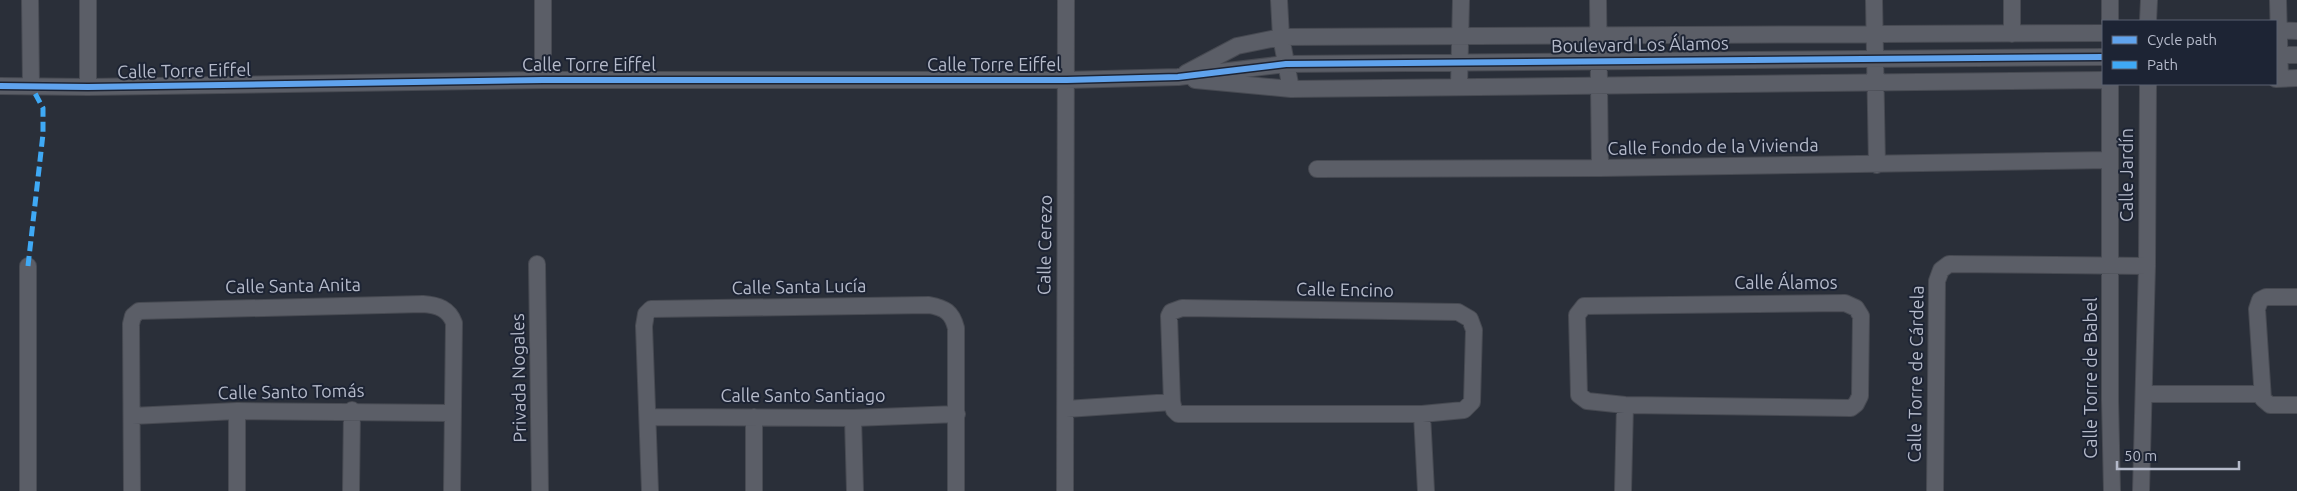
<svg xmlns="http://www.w3.org/2000/svg" width="2297" height="491" font-family="Ubuntu,sans-serif">
	<style>
		.lines { fill: none; stroke-linecap: round; stroke-linejoin: round }
		.minor-casing { stroke: #474a52; stroke-width: 18 }
		.minor { stroke: #5b5e67; stroke-width: 16 }
		.quiet { stroke: #3fa9f5; stroke-width: 5; stroke-dasharray: 10 5; stroke-linecap: butt }
		.cycleway-casing { stroke: #1d2434; stroke-width: 9 }
		.cycleway { stroke: #60a3ed; stroke-width: 6 }
		.labels { text-anchor: middle; stroke-width: 4; stroke-linejoin: round; paint-order: stroke }
		.street-label { font-size: 18px; fill: #b5baca; stroke: #1d2434 }
	</style>
	<rect width="100%" height="100%" fill="#2a2f39"/>
	<g class="lines">
		<defs>
			<path id="minor" d="M 30,0 L 31,86
				M 1279,0 L 1281,37 L 1291,89
				M 1598,0 L 1600,168
				M 1874,0 L 1877,165
				M 2012,0 L 2012,34
				M 2278,0 L 2280,79
				M 2110,21 L 2110,0
				M 2148,21 L 2149,0
				M 2276,30 L 2297,31
				M 2276,55 L 2297,55
				M 1186,73 L 1237,46 L 1281,37 L 2103,33
				M 2276,79 L 2297,78
				M 543,80 L 543,0
				M 1195,80 L 1291,89 L 2103,80
				M 2110,84 L 2110,400 L 2112,491
				M 0,86 L 88,87 L 543,80 L 1067,80 L 1178,77 L 1286,64 L 2103,57
				M 88,87 L 88,0
				M 1459,87 L 1461,0
				M 1317,169 L 1600,168 L 2109,160
				M 537,264 L 540,491
				M 2297,297 L 2266,297 L 2260,300 L 2257,309 L 2263,399 L 2270,405 L 2297,405
				M 1845,303 L 1856,308 L 1861,316 L 1860,396 L 1856,404 L 1851,408 L 1625,405 L 1587,401 L 1579,395 L 1577,315 L 1584,306 Z
				M 1182,308 L 1458,312 L 1470,319 L 1474,330 L 1472,402 L 1464,410 L 1422,414 L 1178,414 L 1174,410 L 1172,402 L 1169,316 L 1171,312 Z
				M 2144,394 L 2261,394
				M 1066,409 L 1172,402
				M 1422,414 L 1426,491
				M 132,416 L 237,411 L 451,413
				M 649,417 L 853,418 L 957,414
				M 754,417 L 754,491
				M 853,418 L 855,491
				M 28,491 L 28,266
				M 132,491 L 131,324 L 133,316 L 139,311 L 423,304 C 438,305 449,309 454,323 L 452,491
				M 237,491 L 237,411
				M 351,491 L 352,410
				M 650,491 L 644,326 L 646,314 L 651,309 L 929,305 C 945,308 952,312 956,328 L 956,491
				M 1065,491 L 1066,0
				M 1623,491 L 1625,405
				M 1935,491 L 1937,281 L 1941,270 L 1949,264 L 2147,266
				M 2141,491 L 2147,266 L 2148,84"/>
		</defs>
		<use href="#minor" class="minor-casing"/>
		<use href="#minor" class="minor"/>
		<path class="quiet" d="M 28,266 L 43,134 L 43,108 L 31,86"/>
		<defs>
			<path id="cycleway" d="M 0,86 L 88,87 L 543,80 L 1067,80 L 1178,77 L 1286,64 L 2103,57"/>
		</defs>
		<use href="#cycleway" class="cycleway-casing"/>
		<use href="#cycleway" class="cycleway"/>
	</g>
	<g class="labels">
		<g class="street-label">
			<text transform="translate(1640 45) rotate(-1)" y="6">Boulevard Los Álamos</text>
			<text x="589" y="71">Calle Torre Eiffel</text>
			<text x="994" y="71">Calle Torre Eiffel</text>
			<text transform="translate(184 71) rotate(-1)" y="6">Calle Torre Eiffel</text>
			<text transform="translate(1713 147) rotate(-1)" y="6">Calle Fondo de la Vivienda</text>
			<text transform="translate(2127 175) rotate(-90)" y="6">Calle Jardín</text>
			<text transform="translate(1045 245) rotate(-89)" y="6">Calle Cerezo</text>
			<text x="1786" y="289">Calle Álamos</text>
			<text transform="translate(293 286) rotate(-1)" y="6">Calle Santa Anita</text>
			<text transform="translate(799 287) rotate(-1)" y="6">Calle Santa Lucía</text>
			<text transform="translate(1345 290) rotate(1)" y="6">Calle Encino</text>
			<text transform="translate(1916 374) rotate(-89)" y="6">Calle Torre de Cárdela</text>
			<text transform="translate(519 378) rotate(-91)" y="6">Privada Nogales</text>
			<text transform="translate(2091 378) rotate(-90)" y="6">Calle Torre de Babel</text>
			<text transform="translate(291 392) rotate(-1)" y="6">Calle Santo Tomás</text>
			<text x="803" y="402">Calle Santo Santiago</text>
		</g>
	</g>
	<rect x="2102" y="20" width="175" height="65" fill="#1d2434" stroke="#5a6070"/>
	<rect x="2112" y="36" width="25" height="8" fill="#60a3ed" stroke="#5a6070"/>
	<text x="2147" y="45" font-size="15" fill="#b5baca">Cycle path</text>
	<rect x="2112" y="61" width="25" height="8" fill="#3fa9f5" stroke="#5a6070"/>
	<text x="2147" y="70" font-size="15" fill="#b5baca">Path</text>
	<path d="M2117 461v8h122v-8" fill="none" stroke="#b5baca" stroke-width="2.5"/>
	<text x="2124" y="461" font-size="15" fill="#b5baca" stroke="#1d2434" stroke-width="4" paint-order="stroke">50 m</text>
</svg>
